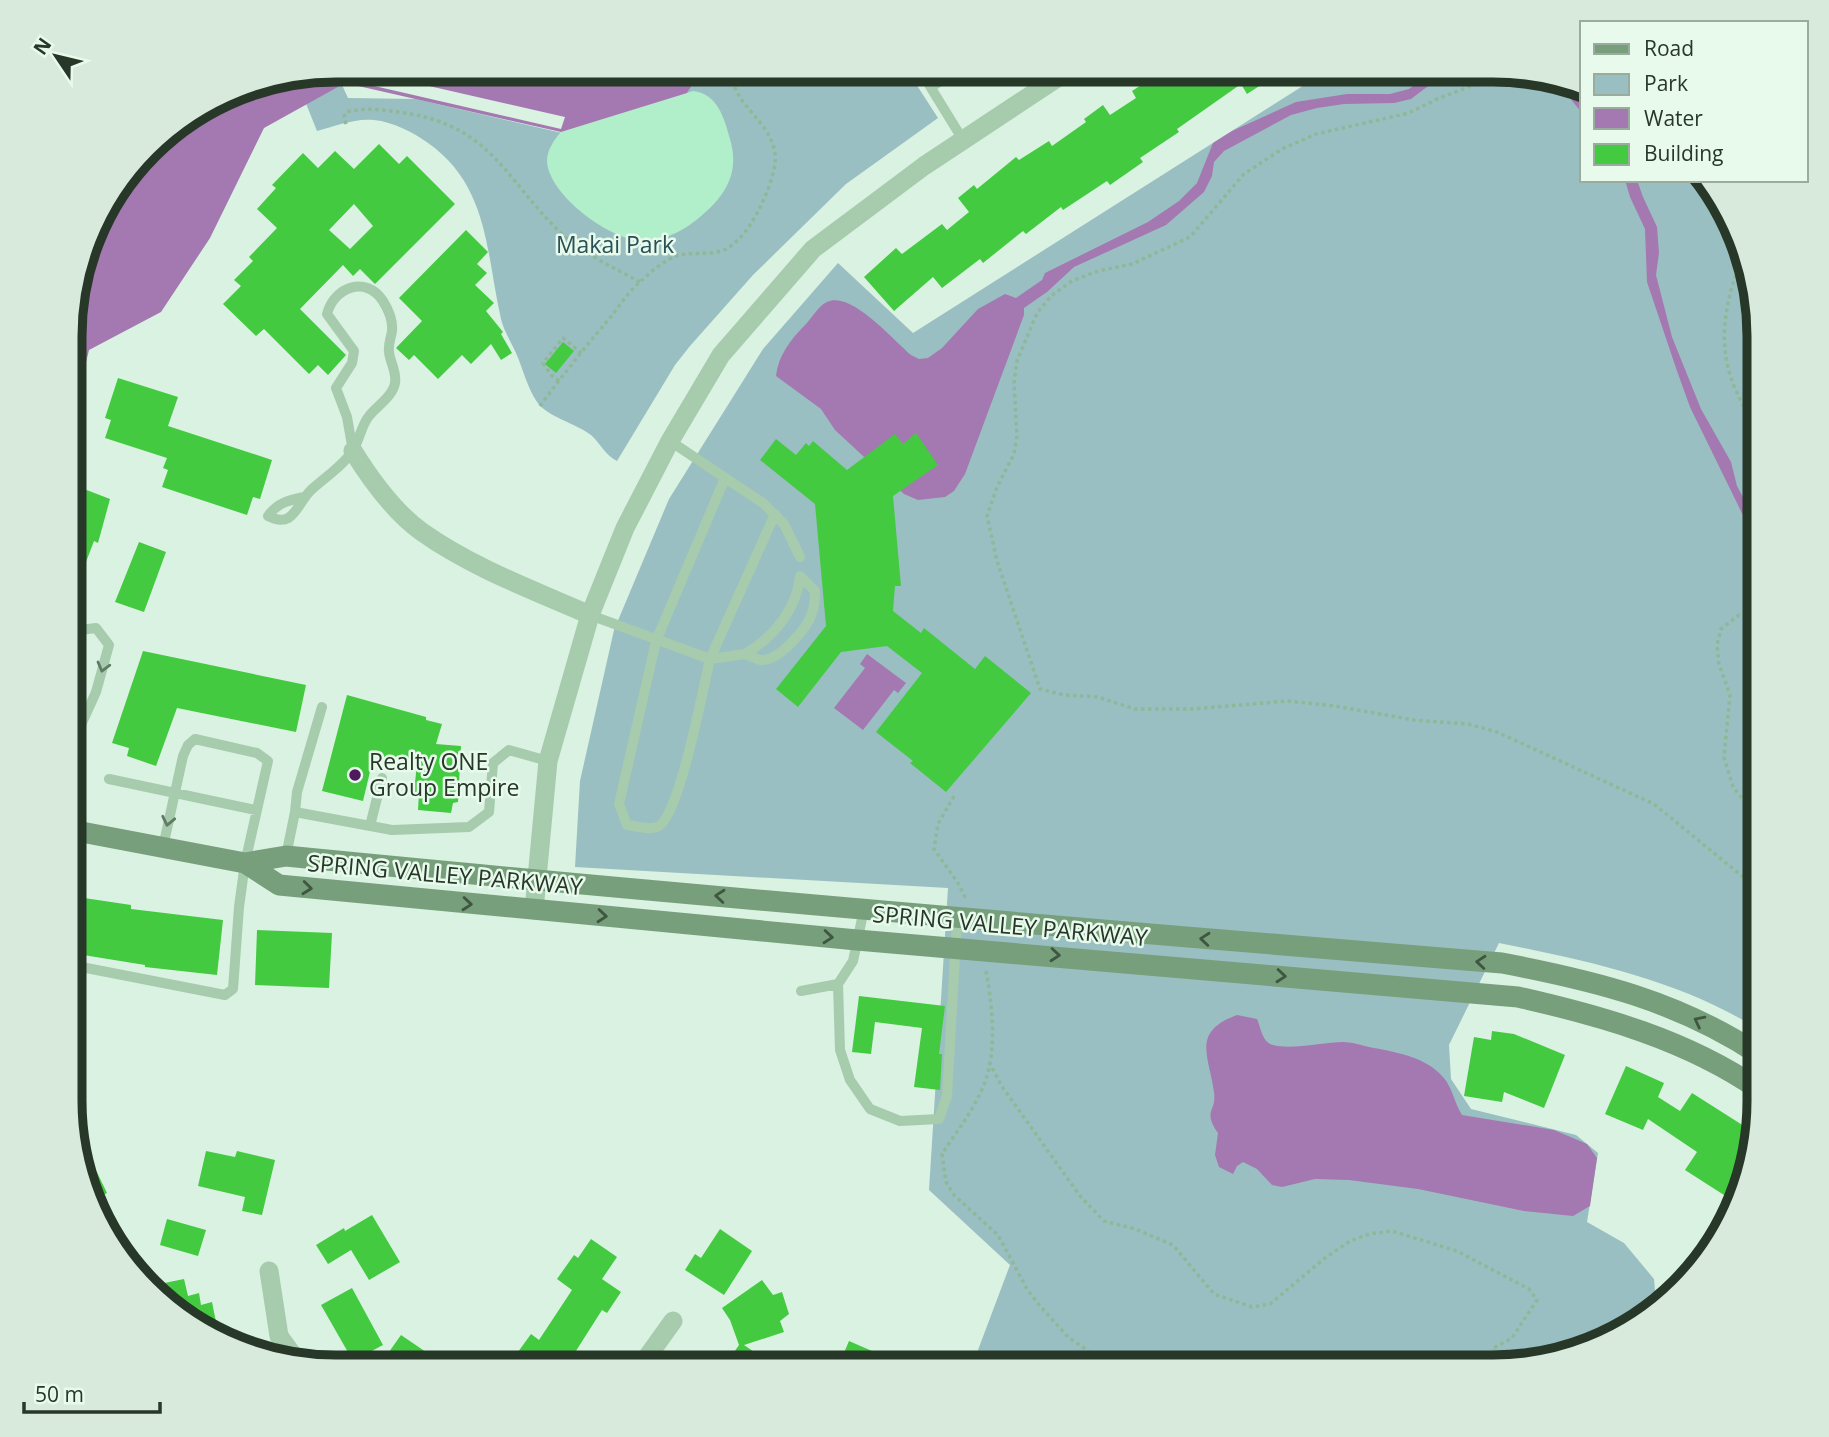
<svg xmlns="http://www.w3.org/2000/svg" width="1829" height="1437" font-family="'Open Sans',sans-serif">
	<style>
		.green { fill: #9abfc2 }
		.sand { fill: #b0efc9 }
		.water { fill: #a478b0 }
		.pier { fill: #daf2e1 }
		.building { fill: #43ca41; fill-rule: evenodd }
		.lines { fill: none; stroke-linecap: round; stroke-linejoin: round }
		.path { stroke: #90b797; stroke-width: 3.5; stroke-dasharray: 3.5 3.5; stroke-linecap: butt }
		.lane { stroke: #a6cbad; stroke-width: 10 }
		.street { stroke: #a6cbad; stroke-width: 19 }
		.secondary { stroke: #779f7b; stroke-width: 21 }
		.oneway { stroke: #607a64 }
		.oneway2 { stroke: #3f5641 }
		.poi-dot { fill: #4e1b5a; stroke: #e7faec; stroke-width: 2.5 }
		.labels { text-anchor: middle; stroke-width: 5; stroke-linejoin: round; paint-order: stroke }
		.park-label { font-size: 23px; fill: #2a5156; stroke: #e7faec }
		.poi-label { font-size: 23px; fill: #273728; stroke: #e7faec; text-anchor: start }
		.street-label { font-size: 23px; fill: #273728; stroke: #e7faec }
		.rim { fill: none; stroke: #273728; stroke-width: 9 }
	</style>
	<rect width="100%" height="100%" fill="#daf2e1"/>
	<path class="green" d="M 702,70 L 907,70 L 938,118 L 846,184 L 753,275 L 690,346 L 675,365 L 617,461 C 606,456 600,443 591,435 C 577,424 546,416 537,402 C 527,387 523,369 516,353 C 511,342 504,331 501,319 C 486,253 489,186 428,143 C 413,132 393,122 374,120 C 355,118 335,126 317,131 L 301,91 L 342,85 L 348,98 L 416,99 L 562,133 L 687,93 Z
		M 1328,70 L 1509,71 L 1582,87 L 1582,180 L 1700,180 L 1739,234 L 1759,336 L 1758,1029 C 1679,980 1589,961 1499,943 L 1449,1045 L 1451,1079 L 1471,1109 L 1576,1135 L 1598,1153 L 1587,1222 L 1624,1243 L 1654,1279 L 1656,1302 L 1595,1347 L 1492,1367 L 992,1367 L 978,1350 L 1010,1265 L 929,1190 L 948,888 L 575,867 L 580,781 L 614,630 L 669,499 L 763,349 L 838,263 L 913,333 Z"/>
	<path class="sand" d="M 693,91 C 718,94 724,118 730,139 C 738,166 731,187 711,207 C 692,225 673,239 646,241 C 613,243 548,195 547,161 C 547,150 554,140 561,132 Z"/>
	<path class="water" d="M 337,70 L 702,70 L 687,93 L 561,132 L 345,83 L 264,128 L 210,238 L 161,312 L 89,350 L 72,420 L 72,302 L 106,204 L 161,136 L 251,84 Z
		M 1434,71 L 1448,71 L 1411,99 L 1394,103 L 1344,104 L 1317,108 L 1291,115 L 1224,151 L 1214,162 L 1212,176 L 1204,192 L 1166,225 L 1074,267 L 1047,292 L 1024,308 L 1024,315 L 965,474 L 954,491 L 945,497 L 918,500 L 904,494 L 835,430 L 821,409 L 776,376 C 778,356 791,339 805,325 C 812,318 818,306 827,302 C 851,290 894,341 911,355 L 919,359 L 928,358 L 942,348 L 978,309 L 1005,294 L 1016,298 L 1042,280 L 1045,273 L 1148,222 L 1179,201 L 1197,183 L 1213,143 L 1232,131 L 1296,102 L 1347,94 L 1390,94 L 1409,89 Z
		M 1556,81 L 1571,85 L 1582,97 L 1582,113 Z
		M 1625,180 L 1637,180 L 1643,197 L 1657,227 L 1659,253 L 1656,275 L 1672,337 L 1701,409 L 1731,462 L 1737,486 L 1759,527 L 1759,548 L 1690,407 L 1677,371 L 1647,282 L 1645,229 L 1630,197 Z
		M 867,654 L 906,683 L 898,693 L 894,690 L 863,730 L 834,708 L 865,668 L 860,664 Z
		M 1237,1015 L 1257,1019 C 1261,1028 1262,1042 1273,1045 C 1290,1050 1326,1042 1343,1042 C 1351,1042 1361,1045 1369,1047 C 1394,1052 1425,1056 1443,1077 C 1453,1088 1454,1103 1462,1115 L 1554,1130 L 1587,1144 L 1597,1158 L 1590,1206 L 1573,1216 L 1524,1211 L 1418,1189 L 1349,1180 L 1315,1179 L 1282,1187 L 1272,1185 L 1257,1169 L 1243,1162 L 1237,1166 L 1233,1174 L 1219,1167 L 1215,1155 L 1218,1133 C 1202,1110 1217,1112 1214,1092 C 1209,1055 1191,1032 1237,1015 Z"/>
	<path class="pier" d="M 347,70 L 359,70 L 565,117 L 561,129 L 344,79 Z"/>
	<path class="building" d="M 1164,70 L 1284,70 L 1247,94 L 1241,84 L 1177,129 L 1179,132 L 1140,158 L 1143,162 L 1110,185 L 1107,181 L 1063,210 L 1061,207 L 1026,234 L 1023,231 L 983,263 L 980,259 L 942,288 L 933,277 L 894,311 L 864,277 L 896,248 L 902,254 L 942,224 L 947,230 L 969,212 L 958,198 L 974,185 L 977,189 L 1016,157 L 1019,160 L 1049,141 L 1052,146 L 1086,122 L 1084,119 L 1103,105 L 1110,115 L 1136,98 L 1132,91 Z
		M 379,144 L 399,164 L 407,156 L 455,204 L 375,284 L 360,269 L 353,276 L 343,265 L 300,309 L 346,355 L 328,375 L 318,365 L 309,374 L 264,329 L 256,336 L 223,304 L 241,286 L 234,280 L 253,261 L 249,257 L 277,228 L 257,209 L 276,188 L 272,185 L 303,153 L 318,168 L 335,151 L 354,169 ZM 354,204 L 373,226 L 350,249 L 329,230 Z
		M 466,230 L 488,252 L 477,264 L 487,273 L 475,285 L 494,303 L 486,311 L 503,332 L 501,334 L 512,353 L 501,360 L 491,344 L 471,364 L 462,355 L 438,379 L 414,355 L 409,360 L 396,348 L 422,321 L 399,298 Z
		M 563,342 L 574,351 L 556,373 L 545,364 Z
		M 118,378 L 178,397 L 168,426 L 272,460 L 260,499 L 253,497 L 247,515 L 162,487 L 168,470 L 163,468 L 167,458 L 105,438 L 111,420 L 105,418 Z
		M 916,433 L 938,465 L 893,496 L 901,586 L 895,586 L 893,611 L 921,633 L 924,628 L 975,669 L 985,656 L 1031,693 L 946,792 L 910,763 L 913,761 L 876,732 L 922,673 L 887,646 L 841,652 L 798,707 L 776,689 L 826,626 L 815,504 L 760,460 L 776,439 L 796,455 L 806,443 L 809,446 L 813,441 L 847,470 L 895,434 L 903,444 Z
		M 84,489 L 110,499 L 98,543 L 94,541 L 83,570 L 72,566 L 72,510 L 76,511 Z
		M 139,542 L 166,552 L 144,612 L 115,602 Z
		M 143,651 L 306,685 L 296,732 L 177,708 L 156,766 L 127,756 L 129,748 L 112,743 Z
		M 347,695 L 426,717 L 426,720 L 442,724 L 436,744 L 461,746 L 458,802 L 453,803 L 451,813 L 418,810 L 419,793 L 414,792 L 417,764 L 374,755 L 363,801 L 322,791 Z
		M 71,896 L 131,905 L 131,909 L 223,920 L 217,975 L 145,967 L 145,965 L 71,953 Z
		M 257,930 L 332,933 L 329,988 L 255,985 Z
		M 859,996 L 945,1006 L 939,1054 L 942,1054 L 940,1090 L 914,1087 L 922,1028 L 875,1022 L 871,1054 L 852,1052 Z
		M 1492,1031 L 1514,1034 L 1565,1055 L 1544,1108 L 1504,1092 L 1502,1102 L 1464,1096 L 1474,1037 L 1491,1040 Z
		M 1626,1066 L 1664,1083 L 1658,1097 L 1680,1111 L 1692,1093 L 1755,1133 L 1738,1204 L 1685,1170 L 1697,1152 L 1648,1119 L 1643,1130 L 1605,1114 Z
		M 206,1151 L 235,1157 L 237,1151 L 275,1160 L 262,1215 L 242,1211 L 245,1197 L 198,1186 Z
		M 87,1152 L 107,1193 L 93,1200 L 80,1154 Z
		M 372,1215 L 400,1262 L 369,1280 L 351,1250 L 328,1264 L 316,1245 L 344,1228 L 345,1231 Z
		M 167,1219 L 206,1230 L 198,1256 L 160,1245 Z
		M 720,1229 L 752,1251 L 724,1295 L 685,1270 L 695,1254 L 701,1258 Z
		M 591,1239 L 617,1257 L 602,1279 L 621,1292 L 607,1313 L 602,1310 L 574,1354 L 572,1353 L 562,1367 L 507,1367 L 531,1334 L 539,1340 L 572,1290 L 557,1279 L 574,1255 L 578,1258 Z
		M 184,1279 L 188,1296 L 199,1293 L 201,1305 L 212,1302 L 219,1337 L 161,1301 L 150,1286 Z
		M 762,1280 L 773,1295 L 782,1292 L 789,1314 L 780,1321 L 784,1332 L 744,1345 L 776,1367 L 724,1367 L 739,1345 L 730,1320 L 722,1308 Z
		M 352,1288 L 383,1345 L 353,1361 L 321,1305 Z
		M 401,1335 L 448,1367 L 379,1366 Z
		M 849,1341 L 872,1351 L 866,1367 L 838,1367 Z"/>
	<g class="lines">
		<path class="path" d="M 1510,71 L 1437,99 L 1409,113 L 1316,134 L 1282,149 L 1244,174 L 1190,237 L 1132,264 L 1098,271 L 1072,281 L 1051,296 L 1037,313 L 1017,361 L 1014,383 L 1017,436 L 1014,454 L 997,487 L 987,516 L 997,561 L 1040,689 L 1064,695 L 1098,697 L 1135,709 L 1192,709 L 1287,701 L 1335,706 L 1414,720 L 1468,724 L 1497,732 L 1654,804 L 1759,890
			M 346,124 L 344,117 L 346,112 C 367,107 384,110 405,113 C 492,126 506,181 562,234 C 583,254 615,268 640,282
			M 1743,255 C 1726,298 1716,342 1734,386 C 1742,405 1752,421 1759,440
			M 559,381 L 551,375 L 543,363 L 563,338 L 581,353
			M 540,406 C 562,376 585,347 609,319 C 619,307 628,292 640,282 C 649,273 667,258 679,255 C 693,252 708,255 721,251 C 748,243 772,188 775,163 C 779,123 729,106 732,70
			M 954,796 L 938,824 L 934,849 L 958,883 L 966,899
			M 1759,820 L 1733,787 L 1724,757 L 1730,695 L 1719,664 L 1717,645 L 1721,629 L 1739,615 L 1759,618
			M 986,971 C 992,1005 997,1045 986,1079 C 977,1106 957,1131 942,1154 L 946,1182 L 954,1195 L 998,1235 L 1027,1289 L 1040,1306 L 1068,1337 L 1087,1350 L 1104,1367
			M 989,1062 L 1001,1085 L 1080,1196 L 1104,1221 L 1135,1229 L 1173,1245 L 1214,1294 L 1252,1307 L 1270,1304 L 1325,1258 L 1350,1241 L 1369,1234 L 1392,1231 L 1457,1251 L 1529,1289 L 1537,1300 L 1512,1338 L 1492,1349 L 1497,1356 L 1537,1357 L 1566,1349 L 1568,1352"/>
		<path class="lane" d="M 920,70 L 963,140
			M 931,87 L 958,70
			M 670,441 L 763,503 L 784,524 L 800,557
			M 725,478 L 656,641 L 619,804 L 627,825 C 636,826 651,831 659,826 C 680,813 703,688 710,659 L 745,654
			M 304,497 C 289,500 277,503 268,516 C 294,529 296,505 311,490 C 323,479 346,463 353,450 C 360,439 361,426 369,416 C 377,406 393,396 395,383 C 397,372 390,362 389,352 C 388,344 391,338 392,331 C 393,321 388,309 383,301 C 366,275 334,287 327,314 L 354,351 L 352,363 L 336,388 L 347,417 L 353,451
			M 800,576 L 815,591 C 815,598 815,606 812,613 C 807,629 779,661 761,660 C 756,659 750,656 745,654 C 774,637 797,609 800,576 Z
			M 590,615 L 710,659 L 775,514
			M 71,747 L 96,692 L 109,645 L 96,628 L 72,631
			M 109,779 L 256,810
			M 295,812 L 392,830 L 469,827 L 489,812 L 493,763 L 509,750 L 548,761
			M 370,826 L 382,778
			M 286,856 L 295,812 L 297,792 L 322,707
			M 71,965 L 225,995 L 233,989 L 239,907 L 245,863 L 268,761 L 257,753 L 195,739 L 188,745 L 183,756 L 163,847
			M 838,984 L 840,1050 L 850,1080 L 870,1109 L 900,1121 L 939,1119 L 947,1096 L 957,919
			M 801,991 L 838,984 L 853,961 L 864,909"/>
		<path class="street" d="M 353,451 C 371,480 394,512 422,532 C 473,568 533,590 590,615
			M 534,910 L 548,761 L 590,615 L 625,528 L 670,441 L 721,355 L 813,249 L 924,166 L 1069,70
			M 269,1271 L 279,1336 L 297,1361
			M 640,1367 L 673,1321"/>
		<path class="secondary" d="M 71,830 L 245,863 L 286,856 C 691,896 1097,930 1502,963 C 1596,981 1678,1001 1758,1054
			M 245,863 L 279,885 L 857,940 L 1518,997 C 1602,1016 1687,1040 1758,1089"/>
	</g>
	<defs><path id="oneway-chevron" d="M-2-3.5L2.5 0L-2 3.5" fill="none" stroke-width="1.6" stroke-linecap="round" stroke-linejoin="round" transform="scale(1.75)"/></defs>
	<g class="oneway">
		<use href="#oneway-chevron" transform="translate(103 667) rotate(105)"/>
		<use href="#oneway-chevron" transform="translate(168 821) rotate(102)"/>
	</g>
	<g class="oneway2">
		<use href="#oneway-chevron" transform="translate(307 888) rotate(6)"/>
		<use href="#oneway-chevron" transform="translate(720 896) rotate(-175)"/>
		<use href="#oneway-chevron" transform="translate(467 904) rotate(5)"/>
		<use href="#oneway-chevron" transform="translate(602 916) rotate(5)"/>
		<use href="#oneway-chevron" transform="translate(828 937) rotate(5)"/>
		<use href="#oneway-chevron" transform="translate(1205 939) rotate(-175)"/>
		<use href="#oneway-chevron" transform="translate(1055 955) rotate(5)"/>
		<use href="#oneway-chevron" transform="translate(1481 962) rotate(-175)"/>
		<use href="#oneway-chevron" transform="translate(1281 976) rotate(5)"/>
		<use href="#oneway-chevron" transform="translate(1699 1021) rotate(-153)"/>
	</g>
	<circle class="poi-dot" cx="355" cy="775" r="7"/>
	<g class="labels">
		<g class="park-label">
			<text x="615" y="253">Makai Park</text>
		</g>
		<g class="poi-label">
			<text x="369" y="770">Realty ONE<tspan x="369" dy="26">Group Empire</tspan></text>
		</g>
		<g class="street-label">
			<text transform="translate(445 875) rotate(5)" y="8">SPRING VALLEY PARKWAY</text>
			<text transform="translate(1010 926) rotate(5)" y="8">SPRING VALLEY PARKWAY</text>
		</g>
	</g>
	<path d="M0 0H1829V1437H0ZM336 82H1493A254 254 0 0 1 1747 336V1101A254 254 0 0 1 1493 1355H336A254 254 0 0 1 82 1101V336A254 254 0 0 1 336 82Z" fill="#d8eadc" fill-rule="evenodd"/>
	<path class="rim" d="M336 82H1493A254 254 0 0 1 1747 336V1101A254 254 0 0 1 1493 1355H336A254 254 0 0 1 82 1101V336A254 254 0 0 1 336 82Z"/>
	<rect x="1580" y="21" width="228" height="161" fill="#e7faec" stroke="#9aac9e" stroke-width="2"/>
	<rect x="1594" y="44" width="35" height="10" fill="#779f7b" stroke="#9aac9e" stroke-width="2"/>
	<text x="1644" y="56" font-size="21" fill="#273728">Road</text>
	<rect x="1594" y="74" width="35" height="21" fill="#9abfc2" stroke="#9aac9e" stroke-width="2"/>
	<text x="1644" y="91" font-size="21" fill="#273728">Park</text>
	<rect x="1594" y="108" width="35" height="21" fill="#a478b0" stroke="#9aac9e" stroke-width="2"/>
	<text x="1644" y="126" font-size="21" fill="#273728">Water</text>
	<rect x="1594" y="144" width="35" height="21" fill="#43ca41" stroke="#9aac9e" stroke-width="2"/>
	<text x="1644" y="161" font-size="21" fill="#273728">Building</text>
	<g transform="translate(56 56) rotate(305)" stroke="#e7faec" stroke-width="5" paint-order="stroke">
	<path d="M0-5L12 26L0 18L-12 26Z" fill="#273728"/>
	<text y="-10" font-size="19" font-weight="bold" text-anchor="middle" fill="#273728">N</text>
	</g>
	<path d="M24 1402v10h136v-10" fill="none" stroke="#273728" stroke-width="3.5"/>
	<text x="35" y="1402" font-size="21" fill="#273728" stroke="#e7faec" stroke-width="5" paint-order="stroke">50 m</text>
</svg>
